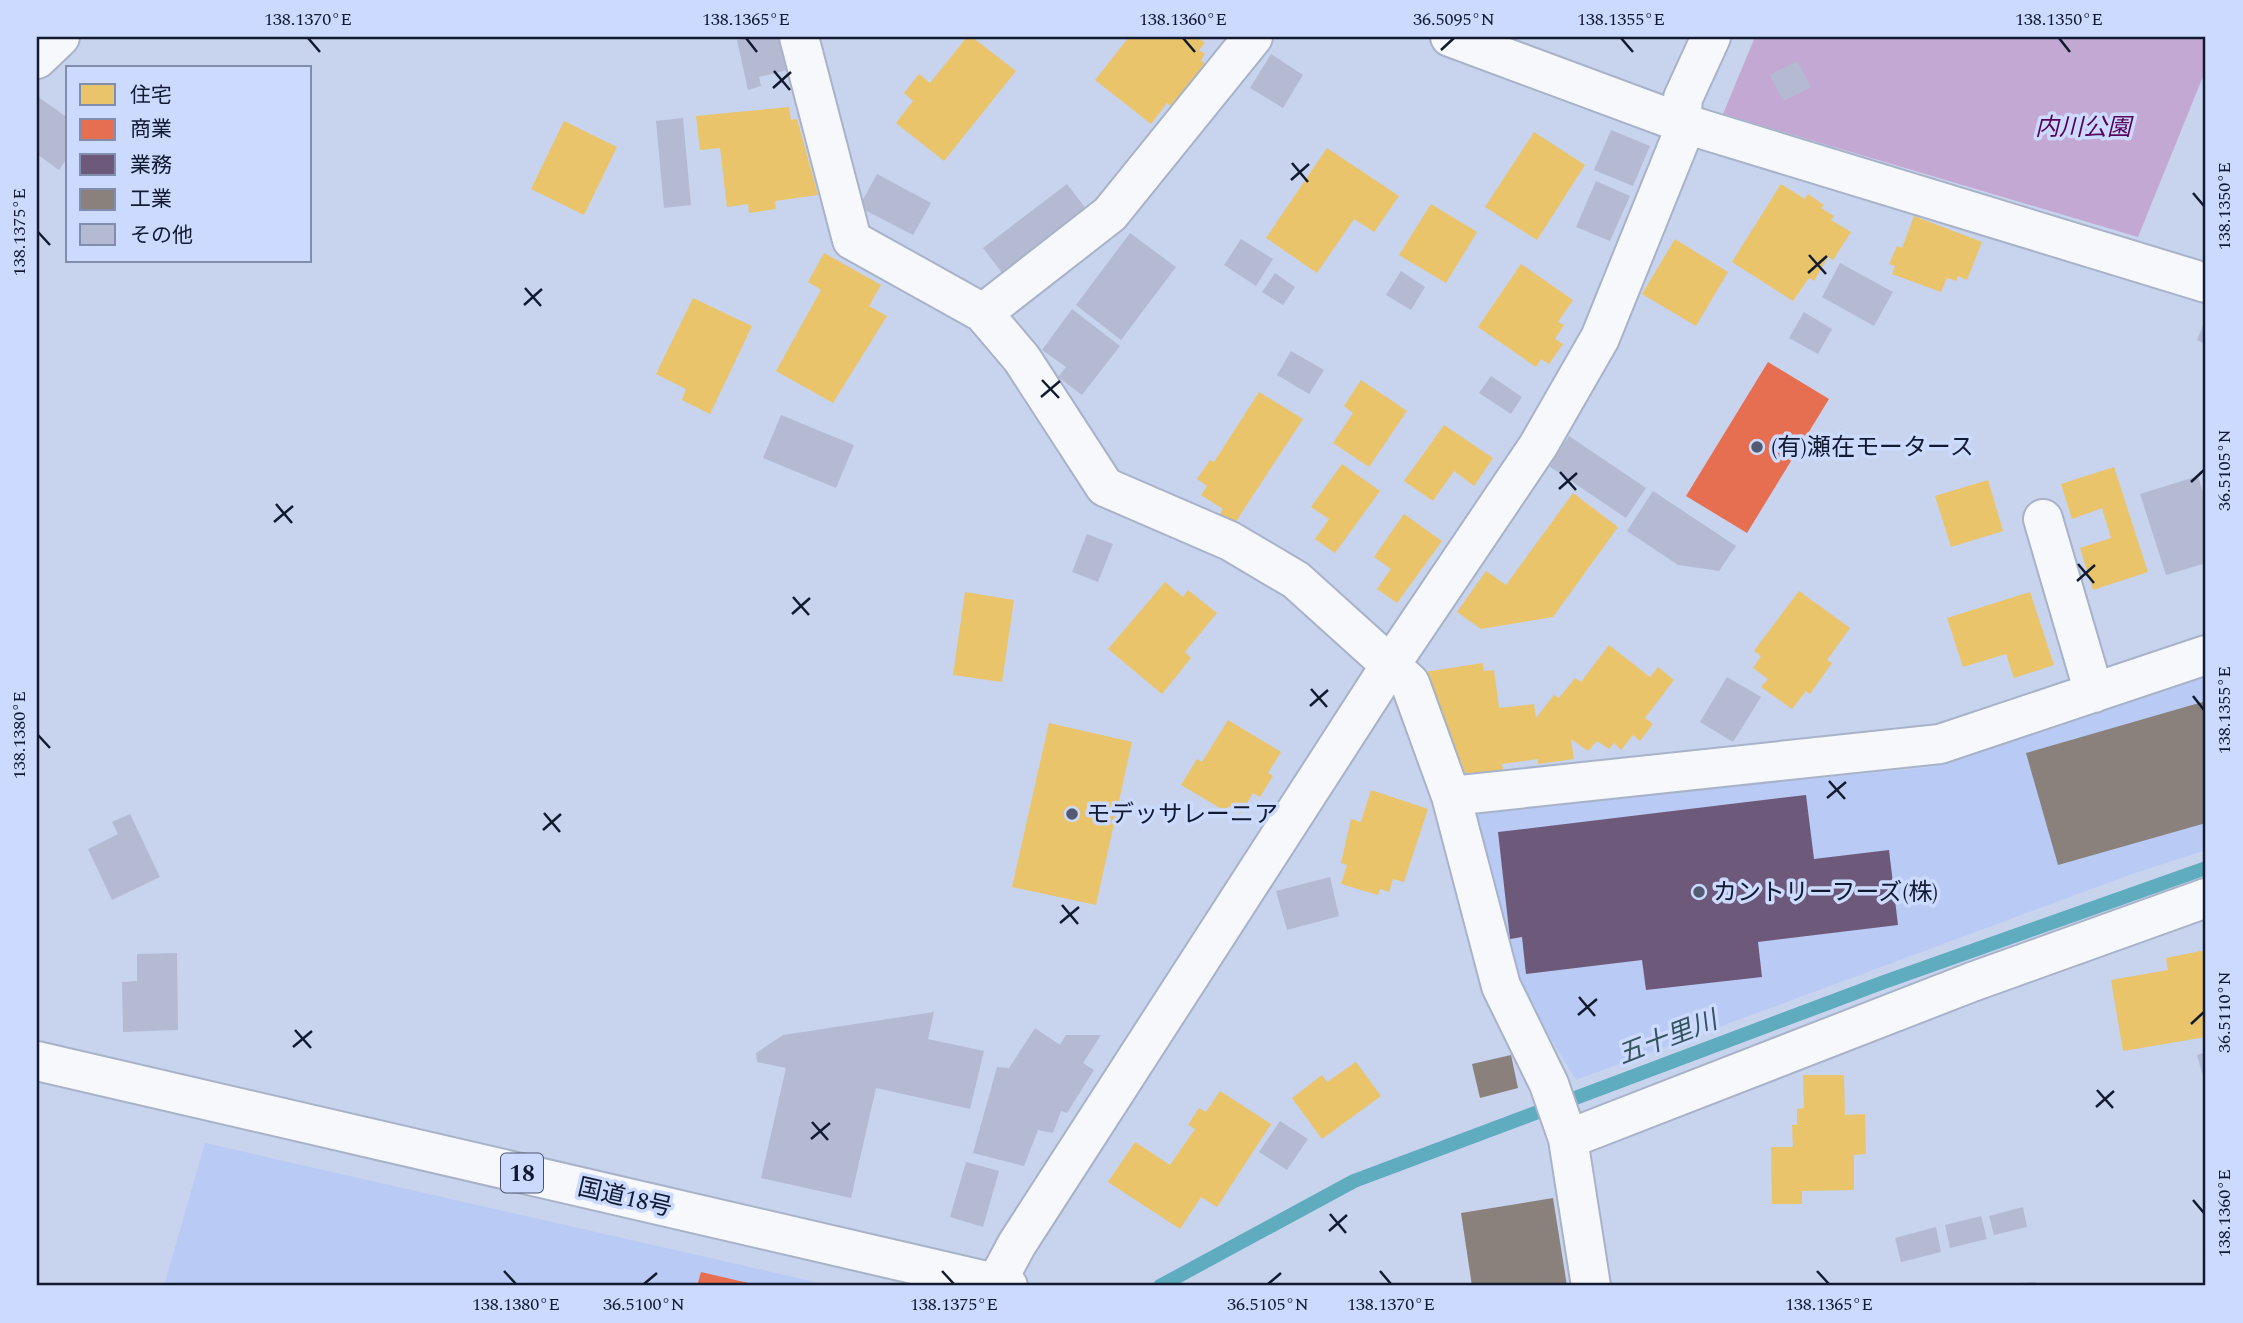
<svg xmlns="http://www.w3.org/2000/svg" width="2243" height="1323" font-family="Spectral,'Noto Sans JP',serif">
	<style>
		.built { fill: #b9caf4 }
		.green { fill: #c2a8d2 }
		.homes { fill: #e9c46a }
		.shops { fill: #e76f51 }
		.offices { fill: #6d597a }
		.industry { fill: #8a817c }
		.lines { fill: none; stroke-linecap: round; stroke-linejoin: round }
		.stream { stroke: #5eacbe; stroke-width: 14 }
		.building { fill: #b5bad3 }
		.minor-casing { stroke: #a8b2c8; stroke-width: 42 }
		.highway-casing { stroke: #a8b2c8; stroke-width: 42 }
		.minor { stroke: #f7f8fc; stroke-width: 38 }
		.highway { stroke: #f7f8fc; stroke-width: 38 }
		.ticks { fill: none; stroke: #121a30; stroke-width: 2.5 }
		.poi-dot { fill: #525b72; stroke: #cbdafe; stroke-width: 2.5 }
		.labels { text-anchor: middle; stroke-width: 7; stroke-linejoin: round; paint-order: stroke }
		.shield { fill: #cbdafe; stroke: #4a546e; stroke-width: 2 }
		.shield-label { font-size: 23px; font-weight: bold; fill: #121a30 }
		.park-label { font-size: 24px; font-style: italic; fill: #58005b; stroke: #cbdafe }
		.poi-label { font-size: 24px; fill: #121a30; stroke: #cbdafe; text-anchor: start }
		.street-label { font-size: 24px; fill: #121a30; stroke: #cbdafe }
		.water-label { font-size: 26px; font-style: italic; fill: #35555a; stroke: #cbdafe }
		.neatline { fill: none; stroke: #121a30; stroke-width: 2.5 }
		.ticks-label { font-size: 18px; text-anchor: middle; fill: #121a30 }
	</style>
	<rect width="100%" height="100%" fill="#c8d3ee"/>
	<path class="built" d="M 2206,673 L 2206,850 L 2132,874 L 1576,1080 L 1515,980 L 1472,811 L 1932,767 Z
		M 205,1143 L 833,1286 L 164,1286 Z"/>
	<path class="green" d="M 1755,37 L 2206,37 L 2206,69 L 2138,237 L 1723,114 Z"/>
	<path class="homes" d="M 967,37 L 972,37 L 1016,71 L 944,161 L 896,123 L 913,101 L 904,93 L 919,74 L 930,83 Z
		M 1129,37 L 1197,37 L 1205,43 L 1199,50 L 1205,54 L 1201,60 L 1205,64 L 1172,107 L 1167,103 L 1151,124 L 1095,80 Z
		M 789,107 L 791,120 L 797,119 L 818,195 L 775,201 L 776,209 L 749,213 L 748,204 L 727,207 L 720,148 L 700,150 L 696,116 Z
		M 564,121 L 617,147 L 584,215 L 531,189 Z
		M 1534,132 L 1585,165 L 1537,240 L 1485,207 Z
		M 1327,148 L 1399,196 L 1374,232 L 1354,219 L 1317,273 L 1266,238 Z
		M 1781,184 L 1805,199 L 1808,194 L 1824,205 L 1821,208 L 1834,216 L 1831,220 L 1851,232 L 1833,260 L 1828,257 L 1814,281 L 1809,278 L 1793,301 L 1732,262 Z
		M 1431,204 L 1477,232 L 1446,283 L 1399,255 Z
		M 1914,216 L 1982,242 L 1967,280 L 1958,276 L 1956,281 L 1947,278 L 1941,292 L 1892,274 L 1895,266 L 1889,264 L 1897,246 L 1902,248 Z
		M 1675,239 L 1728,272 L 1696,326 L 1642,294 Z
		M 824,253 L 881,285 L 869,306 L 887,316 L 833,403 L 776,371 L 821,290 L 808,282 Z
		M 1521,264 L 1573,300 L 1558,322 L 1564,325 L 1555,339 L 1563,344 L 1549,364 L 1541,359 L 1536,367 L 1478,327 Z
		M 693,298 L 752,326 L 710,414 L 682,400 L 686,389 L 656,374 Z
		M 1361,380 L 1407,411 L 1369,467 L 1333,443 L 1353,413 L 1344,406 Z
		M 1259,392 L 1303,419 L 1235,523 L 1220,514 L 1223,509 L 1201,495 L 1207,486 L 1197,479 L 1210,460 L 1214,462 Z
		M 1444,425 L 1493,458 L 1474,486 L 1454,471 L 1433,501 L 1404,481 Z
		M 1342,464 L 1380,491 L 1335,553 L 1315,539 L 1329,519 L 1311,507 Z
		M 2114,467 L 2148,572 L 2093,590 L 2080,548 L 2111,538 L 2102,508 L 2072,519 L 2061,484 Z
		M 1988,480 L 2003,531 L 1951,547 L 1935,496 Z
		M 1573,493 L 1618,527 L 1553,617 L 1481,629 L 1457,612 L 1486,571 L 1506,585 Z
		M 1404,514 L 1442,541 L 1397,603 L 1377,589 L 1391,569 L 1374,557 Z
		M 1165,582 L 1183,597 L 1188,590 L 1217,613 L 1185,652 L 1191,658 L 1162,694 L 1108,649 Z
		M 1799,591 L 1850,628 L 1827,660 L 1832,663 L 1810,694 L 1806,691 L 1792,709 L 1761,687 L 1768,679 L 1753,668 L 1761,656 L 1754,651 Z
		M 965,592 L 1014,600 L 1002,682 L 953,675 Z
		M 2030,592 L 2054,665 L 2014,678 L 2006,654 L 1963,667 L 1947,618 Z
		M 1609,645 L 1650,677 L 1658,667 L 1674,680 L 1645,718 L 1653,724 L 1640,741 L 1633,735 L 1621,750 L 1614,743 L 1609,749 L 1597,741 L 1588,751 L 1571,739 L 1574,759 L 1538,764 L 1538,759 L 1502,764 L 1503,770 L 1466,775 L 1424,672 L 1483,663 L 1484,671 L 1494,670 L 1499,708 L 1534,704 L 1536,718 L 1554,695 L 1559,698 L 1575,678 L 1581,682 Z
		M 1228,720 L 1281,752 L 1268,773 L 1273,776 L 1260,797 L 1253,793 L 1241,813 L 1229,806 L 1225,811 L 1181,785 L 1197,759 L 1202,762 Z
		M 1049,723 L 1132,742 L 1096,905 L 1012,887 Z
		M 1371,790 L 1428,809 L 1404,882 L 1393,879 L 1389,892 L 1380,889 L 1378,895 L 1341,884 L 1347,865 L 1341,863 L 1351,819 L 1361,822 Z
		M 2206,950 L 2206,1037 L 2123,1051 L 2111,980 L 2168,970 L 2166,958 Z
		M 1356,1062 L 1381,1096 L 1322,1139 L 1292,1098 L 1322,1075 L 1327,1082 Z
		M 1803,1075 L 1844,1075 L 1845,1115 L 1865,1114 L 1866,1154 L 1854,1155 L 1854,1190 L 1802,1191 L 1802,1204 L 1772,1204 L 1771,1147 L 1793,1147 L 1792,1125 L 1797,1125 L 1797,1109 L 1804,1108 Z
		M 1220,1091 L 1271,1124 L 1217,1207 L 1201,1197 L 1180,1229 L 1108,1182 L 1135,1142 L 1170,1165 L 1195,1129 L 1188,1125 L 1199,1108 L 1206,1112 Z"/>
	<path class="shops" d="M 1768,362 L 1829,399 L 1747,533 L 1686,496 Z
		M 701,1272 L 757,1285 L 757,1286 L 697,1286 Z"/>
	<path class="offices" d="M 1806,795 L 1814,859 L 1889,850 L 1898,925 L 1758,942 L 1762,977 L 1646,990 L 1642,960 L 1526,974 L 1522,937 L 1510,939 L 1498,832 Z"/>
	<path class="industry" d="M 2206,701 L 2206,823 L 2058,865 L 2026,753 Z
		M 1511,1055 L 1518,1088 L 1480,1098 L 1472,1064 Z
		M 1553,1198 L 1567,1286 L 1472,1286 L 1461,1213 Z"/>
	<g class="lines">
		<path class="stream" d="M 1160,1286 L 1354,1181 L 1884,982 L 2206,868"/>
	</g>
	<path class="building" d="M 752,37 L 780,37 L 788,70 L 759,77 L 761,86 L 748,90 L 737,40 Z
		M 1271,54 L 1303,75 L 1283,108 L 1250,88 Z
		M 1797,61 L 1811,87 L 1783,101 L 1770,75 Z
		M 37,96 L 68,118 L 68,157 L 59,170 L 37,154 Z
		M 683,118 L 691,205 L 664,208 L 656,121 Z
		M 1611,130 L 1650,146 L 1633,186 L 1594,170 Z
		M 877,174 L 931,203 L 913,235 L 859,207 Z
		M 1596,181 L 1630,196 L 1610,241 L 1576,227 Z
		M 1067,184 L 1090,214 L 1006,278 L 983,248 Z
		M 1130,233 L 1176,267 L 1121,340 L 1076,305 Z
		M 1241,239 L 1273,259 L 1256,286 L 1224,265 Z
		M 1840,263 L 1893,292 L 1874,326 L 1822,297 Z
		M 1401,271 L 1425,287 L 1411,310 L 1386,295 Z
		M 1275,273 L 1295,287 L 1283,305 L 1262,292 Z
		M 1072,309 L 1120,346 L 1082,395 L 1058,377 L 1066,367 L 1042,350 Z
		M 1804,312 L 1832,329 L 1818,354 L 1789,338 Z
		M 2206,318 L 2206,344 L 2197,340 Z
		M 1291,351 L 1324,370 L 1309,394 L 1277,375 Z
		M 1491,376 L 1522,397 L 1511,414 L 1479,393 Z
		M 781,415 L 854,445 L 836,488 L 763,458 Z
		M 1569,436 L 1646,488 L 1626,518 L 1549,466 Z
		M 2198,476 L 2206,502 L 2206,563 L 2166,575 L 2140,494 Z
		M 1653,491 L 1736,546 L 1719,571 L 1678,565 L 1627,531 Z
		M 1087,534 L 1113,544 L 1098,582 L 1072,572 Z
		M 1727,677 L 1761,697 L 1733,742 L 1700,722 Z
		M 130,814 L 160,877 L 112,900 L 88,849 L 118,834 L 112,822 Z
		M 1330,877 L 1339,916 L 1287,930 L 1276,891 Z
		M 177,953 L 178,1030 L 123,1032 L 122,982 L 137,981 L 137,954 Z
		M 934,1012 L 928,1039 L 984,1051 L 970,1109 L 876,1088 L 851,1198 L 761,1178 L 786,1068 L 757,1062 L 756,1053 L 783,1035 Z
		M 1035,1028 L 1060,1045 L 1066,1035 L 1101,1035 L 1083,1063 L 1094,1070 L 1067,1113 L 1061,1111 L 1053,1133 L 1038,1130 L 1024,1166 L 973,1153 L 997,1067 L 1009,1068 Z
		M 2206,1052 L 2206,1084 L 2205,1084 L 2197,1055 Z
		M 1280,1121 L 1308,1139 L 1287,1170 L 1259,1152 Z
		M 966,1162 L 999,1171 L 983,1227 L 950,1217 Z
		M 2023,1207 L 2027,1227 L 1994,1235 L 1989,1216 Z
		M 1981,1216 L 1987,1239 L 1950,1248 L 1945,1225 Z
		M 1936,1227 L 1941,1252 L 1901,1262 L 1895,1238 Z
		M 2036,1282 L 2036,1286 L 2003,1286 L 2003,1284 Z"/>
	<g class="lines">
		<defs>
			<path id="minor" d="M 799,37 L 852,240 L 983,313 L 1022,359 L 1105,487 L 1230,541 L 1296,580 L 1410,683 L 1451,796 L 1501,986 L 1549,1084 L 1568,1139
				M 1450,37 L 1682,123 L 2206,283
				M 37,59 L 60,37
				M 983,313 L 1110,214 L 1253,37
				M 2043,519 L 2094,693
				M 1451,796 L 1940,744 L 2206,655
				M 996,1283 L 1017,1244 L 1391,664 L 1538,446 L 1600,338 L 1680,140 L 1683,98 L 1711,37
				M 1591,1286 L 1568,1139 L 1972,982 L 2206,898"/>
			<path id="highway" d="M 37,1061 L 1008,1286"/>
		</defs>
		<use href="#minor" class="minor-casing"/>
		<use href="#highway" class="highway-casing"/>
		<use href="#minor" class="minor"/>
		<use href="#highway" class="highway"/>
	</g>
	<path class="ticks" d="M 308,38 L 320,52M 746,38 L 757,52M 1183,38 L 1195,52M 1621,38 L 1633,52M 2059,38 L 2070,52M 1441,50 L 1454,38M 774,71 L 790,90M 773,88 L 791,72M 1292,163 L 1308,182M 1291,180 L 1309,164M 2193,193 L 2204,206M 38,232 L 50,245M 1809,255 L 1826,274M 1808,273 L 1827,256M 525,288 L 541,306M 524,305 L 542,289M 1042,380 L 1059,398M 1041,397 L 1060,381M 1560,472 L 1576,490M 2191,482 L 2204,470M 1559,489 L 1577,473M 276,504 L 292,523M 274,522 L 293,506M 2078,564 L 2094,583M 2077,581 L 2095,565M 793,597 L 809,615M 792,614 L 810,598M 1311,689 L 1327,707M 2193,696 L 2204,710M 1310,706 L 1328,690M 38,735 L 50,748M 1829,781 L 1845,799M 1827,798 L 1846,782M 544,813 L 560,832M 543,830 L 561,814M 1062,905 L 1078,924M 1060,923 L 1079,907M 1579,997 L 1595,1016M 1578,1015 L 1597,999M 2191,1024 L 2204,1012M 295,1030 L 311,1048M 293,1047 L 312,1031M 2097,1090 L 2113,1108M 2096,1107 L 2114,1091M 812,1122 L 828,1140M 811,1139 L 830,1123M 2193,1200 L 2204,1213M 1330,1214 L 1346,1233M 1329,1231 L 1347,1215M 504,1271 L 516,1284M 942,1271 L 954,1284M 1380,1271 L 1391,1284M 1817,1271 L 1829,1284M 644,1284 L 657,1273M 1268,1284 L 1281,1273"/>
	<g class="poi-dot">
		<circle cx="1757" cy="447" r="7"/>
		<circle cx="1072" cy="814" r="7"/>
		<circle cx="1699" cy="892" r="7"/>
	</g>
	<g class="labels">
		<rect class="shield" x="501" y="1153.5" width="42" height="39" rx="5"/>
		<g class="shield-label">
			<text x="522" y="1181">18</text>
		</g>
		<g class="park-label">
			<text x="2083" y="135">内川公園</text>
		</g>
		<g class="poi-label">
			<text x="1771" y="455">(有)瀬在モータース</text>
			<text x="1086" y="822">モデッサレーニア</text>
			<text x="1713" y="900">カントリーフーズ(株)</text>
		</g>
		<g class="street-label">
			<text transform="translate(625 1197) rotate(13)" y="8">国道18号</text>
		</g>
		<g class="water-label">
			<text transform="translate(1667 1037) rotate(-21)" y="9">五十里川</text>
		</g>
	</g>
	<rect width="2243" height="1323" fill="none" stroke="#cbdafe" stroke-width="77"/>
	<rect x="66" y="66" width="245" height="196" fill="#cbdafe" stroke="#818dac" stroke-width="2"/>
	<rect x="80" y="84" width="35" height="21" fill="#e9c46a" stroke="#818dac" stroke-width="2"/>
	<text x="130" y="102" font-size="21" fill="#121a30">住宅</text>
	<rect x="80" y="119" width="35" height="21" fill="#e76f51" stroke="#818dac" stroke-width="2"/>
	<text x="130" y="136" font-size="21" fill="#121a30">商業</text>
	<rect x="80" y="154" width="35" height="21" fill="#6d597a" stroke="#818dac" stroke-width="2"/>
	<text x="130" y="172" font-size="21" fill="#121a30">業務</text>
	<rect x="80" y="189" width="35" height="21" fill="#8a817c" stroke="#818dac" stroke-width="2"/>
	<text x="130" y="206" font-size="21" fill="#121a30">工業</text>
	<rect x="80" y="224" width="35" height="21" fill="#b5bad3" stroke="#818dac" stroke-width="2"/>
	<text x="130" y="242" font-size="21" fill="#121a30">その他</text>
	<rect x="38" y="38" width="2166" height="1246" class="neatline"/>
	<g class="ticks-label">
		<text x="308" y="25">138.1370°E</text>
		<text x="746" y="25">138.1365°E</text>
		<text x="1183" y="25">138.1360°E</text>
		<text x="1454" y="25">36.5095°N</text>
		<text x="1621" y="25">138.1355°E</text>
		<text x="2059" y="25">138.1350°E</text>
		<text transform="translate(2224 206) rotate(-90)" y="6">138.1350°E</text>
		<text transform="translate(19 232) rotate(-90)" y="6">138.1375°E</text>
		<text transform="translate(2224 470) rotate(-90)" y="6">36.5105°N</text>
		<text transform="translate(2224 710) rotate(-90)" y="6">138.1355°E</text>
		<text transform="translate(19 735) rotate(-90)" y="6">138.1380°E</text>
		<text transform="translate(2224 1012) rotate(-90)" y="6">36.5110°N</text>
		<text transform="translate(2224 1213) rotate(-90)" y="6">138.1360°E</text>
		<text x="516" y="1310">138.1380°E</text>
		<text x="644" y="1310">36.5100°N</text>
		<text x="954" y="1310">138.1375°E</text>
		<text x="1268" y="1310">36.5105°N</text>
		<text x="1391" y="1310">138.1370°E</text>
		<text x="1829" y="1310">138.1365°E</text>
	</g>
</svg>
